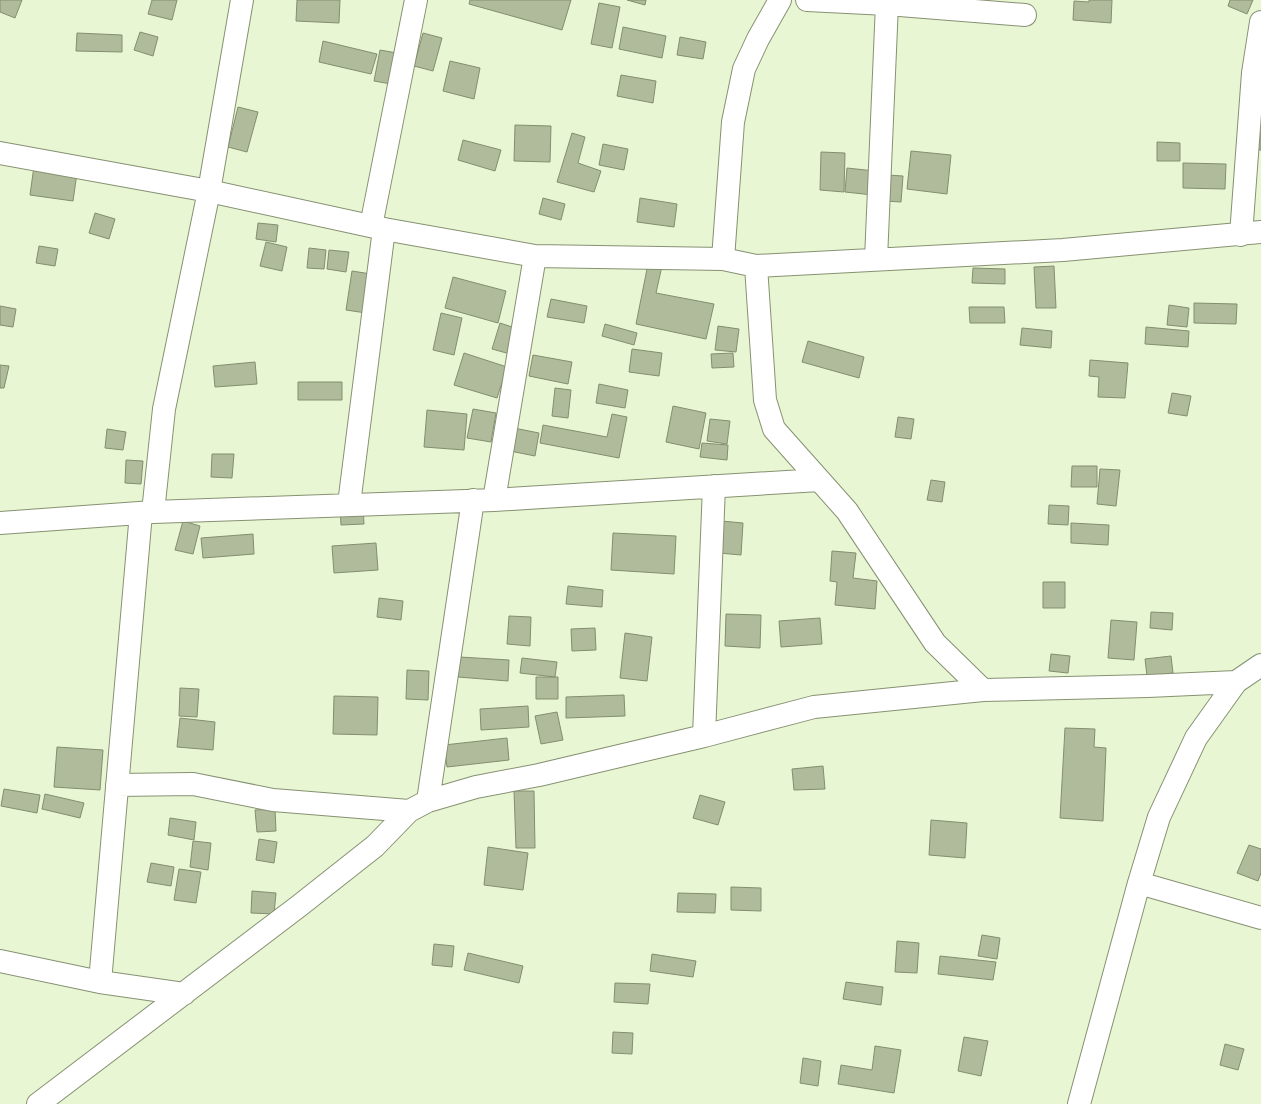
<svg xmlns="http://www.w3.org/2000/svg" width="1261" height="1104" font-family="'Nunito Sans',sans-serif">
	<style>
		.building { fill: #afbb9a; stroke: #838e6f }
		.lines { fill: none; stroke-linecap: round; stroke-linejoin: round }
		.minor-casing { stroke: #869172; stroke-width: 24 }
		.minor { stroke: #fff; stroke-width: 22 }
	</style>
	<rect width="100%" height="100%" fill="#e9f6d3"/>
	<path class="building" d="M 0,0 L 22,0 L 15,18 L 0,12 Z
		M 152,0 L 177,0 L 172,20 L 148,14 Z
		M 297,0 L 340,0 L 339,23 L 296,21 Z
		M 470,0 L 571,0 L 562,30 L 469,4 Z
		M 627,0 L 646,0 L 645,5 Z
		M 1089,0 L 1112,0 L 1111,23 L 1073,20 L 1074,1 L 1089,2 Z
		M 1230,0 L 1253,0 L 1247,14 L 1228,6 Z
		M 599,3 L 620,7 L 612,48 L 591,44 Z
		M 623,27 L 666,36 L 662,58 L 619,49 Z
		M 140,32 L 158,37 L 153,56 L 134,50 Z
		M 77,33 L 122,35 L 122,52 L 76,51 Z
		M 423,33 L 442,38 L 433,71 L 414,66 Z
		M 680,37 L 706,42 L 703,59 L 677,55 Z
		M 323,41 L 377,54 L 371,74 L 319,62 Z
		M 380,50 L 397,53 L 391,84 L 374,81 Z
		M 450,61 L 480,68 L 474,99 L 443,91 Z
		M 621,75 L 656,81 L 653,103 L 617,96 Z
		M 238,107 L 258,112 L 247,152 L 228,147 Z
		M 515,125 L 551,126 L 550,162 L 514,161 Z
		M 1257,130 L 1261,131 L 1261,150 L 1256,150 Z
		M 572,133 L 585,137 L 578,163 L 601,171 L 594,192 L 557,182 Z
		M 463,140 L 501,150 L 495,171 L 458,160 Z
		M 1157,142 L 1180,143 L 1180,161 L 1157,161 Z
		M 603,144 L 628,149 L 624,170 L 599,165 Z
		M 911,151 L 951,155 L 947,194 L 907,189 Z
		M 821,152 L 845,153 L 844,192 L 820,190 Z
		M 1183,163 L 1226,164 L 1225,189 L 1183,188 Z
		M 34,166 L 77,173 L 73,201 L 30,195 Z
		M 847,168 L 875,171 L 873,195 L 845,192 Z
		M 887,175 L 903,176 L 901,202 L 885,201 Z
		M 543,198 L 565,204 L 561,220 L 539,214 Z
		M 640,198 L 677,204 L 674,227 L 637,222 Z
		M 95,213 L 115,219 L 109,239 L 89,233 Z
		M 258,223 L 278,225 L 276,242 L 256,239 Z
		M 266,242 L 287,247 L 282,271 L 260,266 Z
		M 39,246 L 58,249 L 55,266 L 36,263 Z
		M 309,248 L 326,250 L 324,269 L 307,268 Z
		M 329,250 L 349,252 L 346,272 L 327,269 Z
		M 648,264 L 662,266 L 656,293 L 714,304 L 706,339 L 636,324 Z
		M 1054,266 L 1056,308 L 1036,308 L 1034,267 Z
		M 973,268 L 1005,269 L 1005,284 L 972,283 Z
		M 352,271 L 371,274 L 366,313 L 346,310 Z
		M 453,277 L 506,291 L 498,323 L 445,308 Z
		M 551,299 L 587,306 L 584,323 L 547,317 Z
		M 1194,303 L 1237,304 L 1236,324 L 1194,323 Z
		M 1169,305 L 1189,308 L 1187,327 L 1167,325 Z
		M 0,306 L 16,309 L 13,327 L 0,325 Z
		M 969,307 L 1004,307 L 1005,323 L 970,323 Z
		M 441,313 L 462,318 L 454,355 L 433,350 Z
		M 500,323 L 518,329 L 510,354 L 492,349 Z
		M 605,324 L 637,333 L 634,345 L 602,336 Z
		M 718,326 L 739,329 L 736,352 L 715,350 Z
		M 1146,327 L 1189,331 L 1188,347 L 1145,344 Z
		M 1022,328 L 1052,331 L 1051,348 L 1020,345 Z
		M 808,341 L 864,357 L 859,378 L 802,362 Z
		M 632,349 L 662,353 L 659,376 L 629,372 Z
		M 464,353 L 507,367 L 497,398 L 454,385 Z
		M 733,353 L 734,367 L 712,368 L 711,354 Z
		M 533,355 L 572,362 L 568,384 L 529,376 Z
		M 1090,360 L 1128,363 L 1125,398 L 1098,397 L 1099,377 L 1089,376 Z
		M 255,362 L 257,384 L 215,387 L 213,366 Z
		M 0,365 L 9,366 L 4,388 L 0,388 Z
		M 298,382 L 342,382 L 342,400 L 298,400 Z
		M 599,384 L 628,390 L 625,408 L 596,403 Z
		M 555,388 L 571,390 L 568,418 L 552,416 Z
		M 1172,393 L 1191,396 L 1187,416 L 1168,413 Z
		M 673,406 L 706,413 L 699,449 L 666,442 Z
		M 473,409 L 496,413 L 491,442 L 467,438 Z
		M 427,410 L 467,414 L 464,450 L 424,447 Z
		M 612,414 L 627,417 L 619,458 L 540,443 L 543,425 L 607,437 Z
		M 898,417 L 914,419 L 911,439 L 895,437 Z
		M 710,419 L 730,421 L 727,444 L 707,441 Z
		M 514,428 L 539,433 L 535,456 L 510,451 Z
		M 107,429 L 126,432 L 123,450 L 105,448 Z
		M 702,443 L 728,445 L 727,460 L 700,457 Z
		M 212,454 L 234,454 L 232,478 L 211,477 Z
		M 126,460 L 143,461 L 141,484 L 125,483 Z
		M 1072,466 L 1097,466 L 1097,487 L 1071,487 Z
		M 1100,469 L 1120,470 L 1116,506 L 1097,504 Z
		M 931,480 L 945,482 L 942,502 L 927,500 Z
		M 1049,505 L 1069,506 L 1068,525 L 1048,524 Z
		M 363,507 L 364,524 L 341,525 L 340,508 Z
		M 183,521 L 200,526 L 193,554 L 175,550 Z
		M 721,521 L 743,523 L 741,555 L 719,553 Z
		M 1071,523 L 1109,525 L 1108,545 L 1071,543 Z
		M 613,533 L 676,536 L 674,574 L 611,570 Z
		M 253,534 L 254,554 L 203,558 L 201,538 Z
		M 376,543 L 378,570 L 334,573 L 332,546 Z
		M 832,551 L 856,553 L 853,578 L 877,581 L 875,609 L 835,605 L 837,582 L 830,581 Z
		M 1043,582 L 1065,582 L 1065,608 L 1043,608 Z
		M 568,586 L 603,590 L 602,607 L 566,604 Z
		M 379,598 L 403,601 L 401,620 L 377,617 Z
		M 1151,612 L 1173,613 L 1172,630 L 1150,628 Z
		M 726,614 L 761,615 L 760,648 L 725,646 Z
		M 509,616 L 531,617 L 530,646 L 507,644 Z
		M 820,618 L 822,644 L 781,647 L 779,621 Z
		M 1111,620 L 1137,622 L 1134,660 L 1108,658 Z
		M 595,628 L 596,650 L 572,651 L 571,629 Z
		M 625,633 L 652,637 L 647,681 L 620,678 Z
		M 1051,654 L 1070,656 L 1068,673 L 1049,671 Z
		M 1171,656 L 1173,673 L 1147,676 L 1145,659 Z
		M 460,657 L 509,660 L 508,681 L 458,677 Z
		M 522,658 L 557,662 L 555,677 L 520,673 Z
		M 407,670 L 429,671 L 428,700 L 406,699 Z
		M 536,677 L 558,677 L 558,699 L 536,699 Z
		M 180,688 L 199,689 L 197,717 L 179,716 Z
		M 624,695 L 625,716 L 566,718 L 566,697 Z
		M 334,696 L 378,697 L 377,735 L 333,734 Z
		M 528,706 L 529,727 L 481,730 L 480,709 Z
		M 557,712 L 563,740 L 541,744 L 535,716 Z
		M 180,718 L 215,722 L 213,750 L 177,747 Z
		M 1065,728 L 1095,729 L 1094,747 L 1106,748 L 1103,821 L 1060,818 Z
		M 507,738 L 509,760 L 447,767 L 444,745 Z
		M 57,747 L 103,750 L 100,790 L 54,787 Z
		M 823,766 L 825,789 L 794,790 L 792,769 Z
		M 4,789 L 40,795 L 37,813 L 1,806 Z
		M 514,791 L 534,791 L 535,848 L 516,848 Z
		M 45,794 L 84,803 L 80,818 L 42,809 Z
		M 700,795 L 725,802 L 718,825 L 693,818 Z
		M 275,809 L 276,831 L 257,832 L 255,810 Z
		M 170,818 L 196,822 L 194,840 L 168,835 Z
		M 931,820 L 967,823 L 965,858 L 929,855 Z
		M 259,839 L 277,842 L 274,863 L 256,860 Z
		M 193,841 L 211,843 L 208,870 L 190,867 Z
		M 1249,845 L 1261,849 L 1261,873 L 1258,881 L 1237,873 Z
		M 488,847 L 528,853 L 523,890 L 484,885 Z
		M 151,863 L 174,867 L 171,886 L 147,882 Z
		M 179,869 L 201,872 L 196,903 L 174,900 Z
		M 731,887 L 761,888 L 761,911 L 731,910 Z
		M 252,891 L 276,893 L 274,914 L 251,913 Z
		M 678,893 L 716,894 L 715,913 L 677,912 Z
		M 982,935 L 1000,938 L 997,959 L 978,956 Z
		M 897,941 L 919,943 L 917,973 L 895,972 Z
		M 434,944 L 454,946 L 452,967 L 432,965 Z
		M 468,953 L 523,966 L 519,983 L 464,970 Z
		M 652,954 L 696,961 L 693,977 L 650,971 Z
		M 940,956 L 996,962 L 993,980 L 938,974 Z
		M 846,982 L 883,987 L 881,1005 L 843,999 Z
		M 615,983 L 650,984 L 648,1004 L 614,1002 Z
		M 613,1032 L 633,1033 L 632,1054 L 612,1053 Z
		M 964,1037 L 988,1041 L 981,1076 L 958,1071 Z
		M 1225,1044 L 1244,1049 L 1238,1070 L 1220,1065 Z
		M 875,1046 L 901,1050 L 894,1093 L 838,1084 L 841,1065 L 872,1070 Z
		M 803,1058 L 821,1061 L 818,1086 L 800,1083 Z"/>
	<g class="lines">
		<defs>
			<path id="minor" d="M 807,0 L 887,4 L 1025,15
				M 0,153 L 209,191 L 384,229 L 535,256 L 723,259 L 756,266 L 1063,250 L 1261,232
				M 371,226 L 416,0
				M 1241,235 L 1253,73 L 1261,22
				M 723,259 L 733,122 L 744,69 L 758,39 L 780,0
				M 876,259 L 887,4
				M 756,266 L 765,400 L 774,429 L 847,511 L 935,643 L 983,690
				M 494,500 L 535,256
				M 349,504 L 384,229
				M 153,512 L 164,409 L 209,191 L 242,0
				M 0,523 L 153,512 L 494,500 L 819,480
				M 704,736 L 714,486
				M 117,785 L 193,784 L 273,800 L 409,811
				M 428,801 L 473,500
				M 1139,883 L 1261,918
				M 0,961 L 100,982 L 184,994
				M 100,982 L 141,513
				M 38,1104 L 299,906 L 375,846 L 409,811 L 428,801 L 476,787 L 539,775 L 704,736 L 814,707 L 983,690 L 1148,686 L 1236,682
				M 1079,1104 L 1139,883 L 1159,817 L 1196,738 L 1236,682 L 1261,665"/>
		</defs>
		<use href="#minor" class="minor-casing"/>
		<use href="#minor" class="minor"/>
	</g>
</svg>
